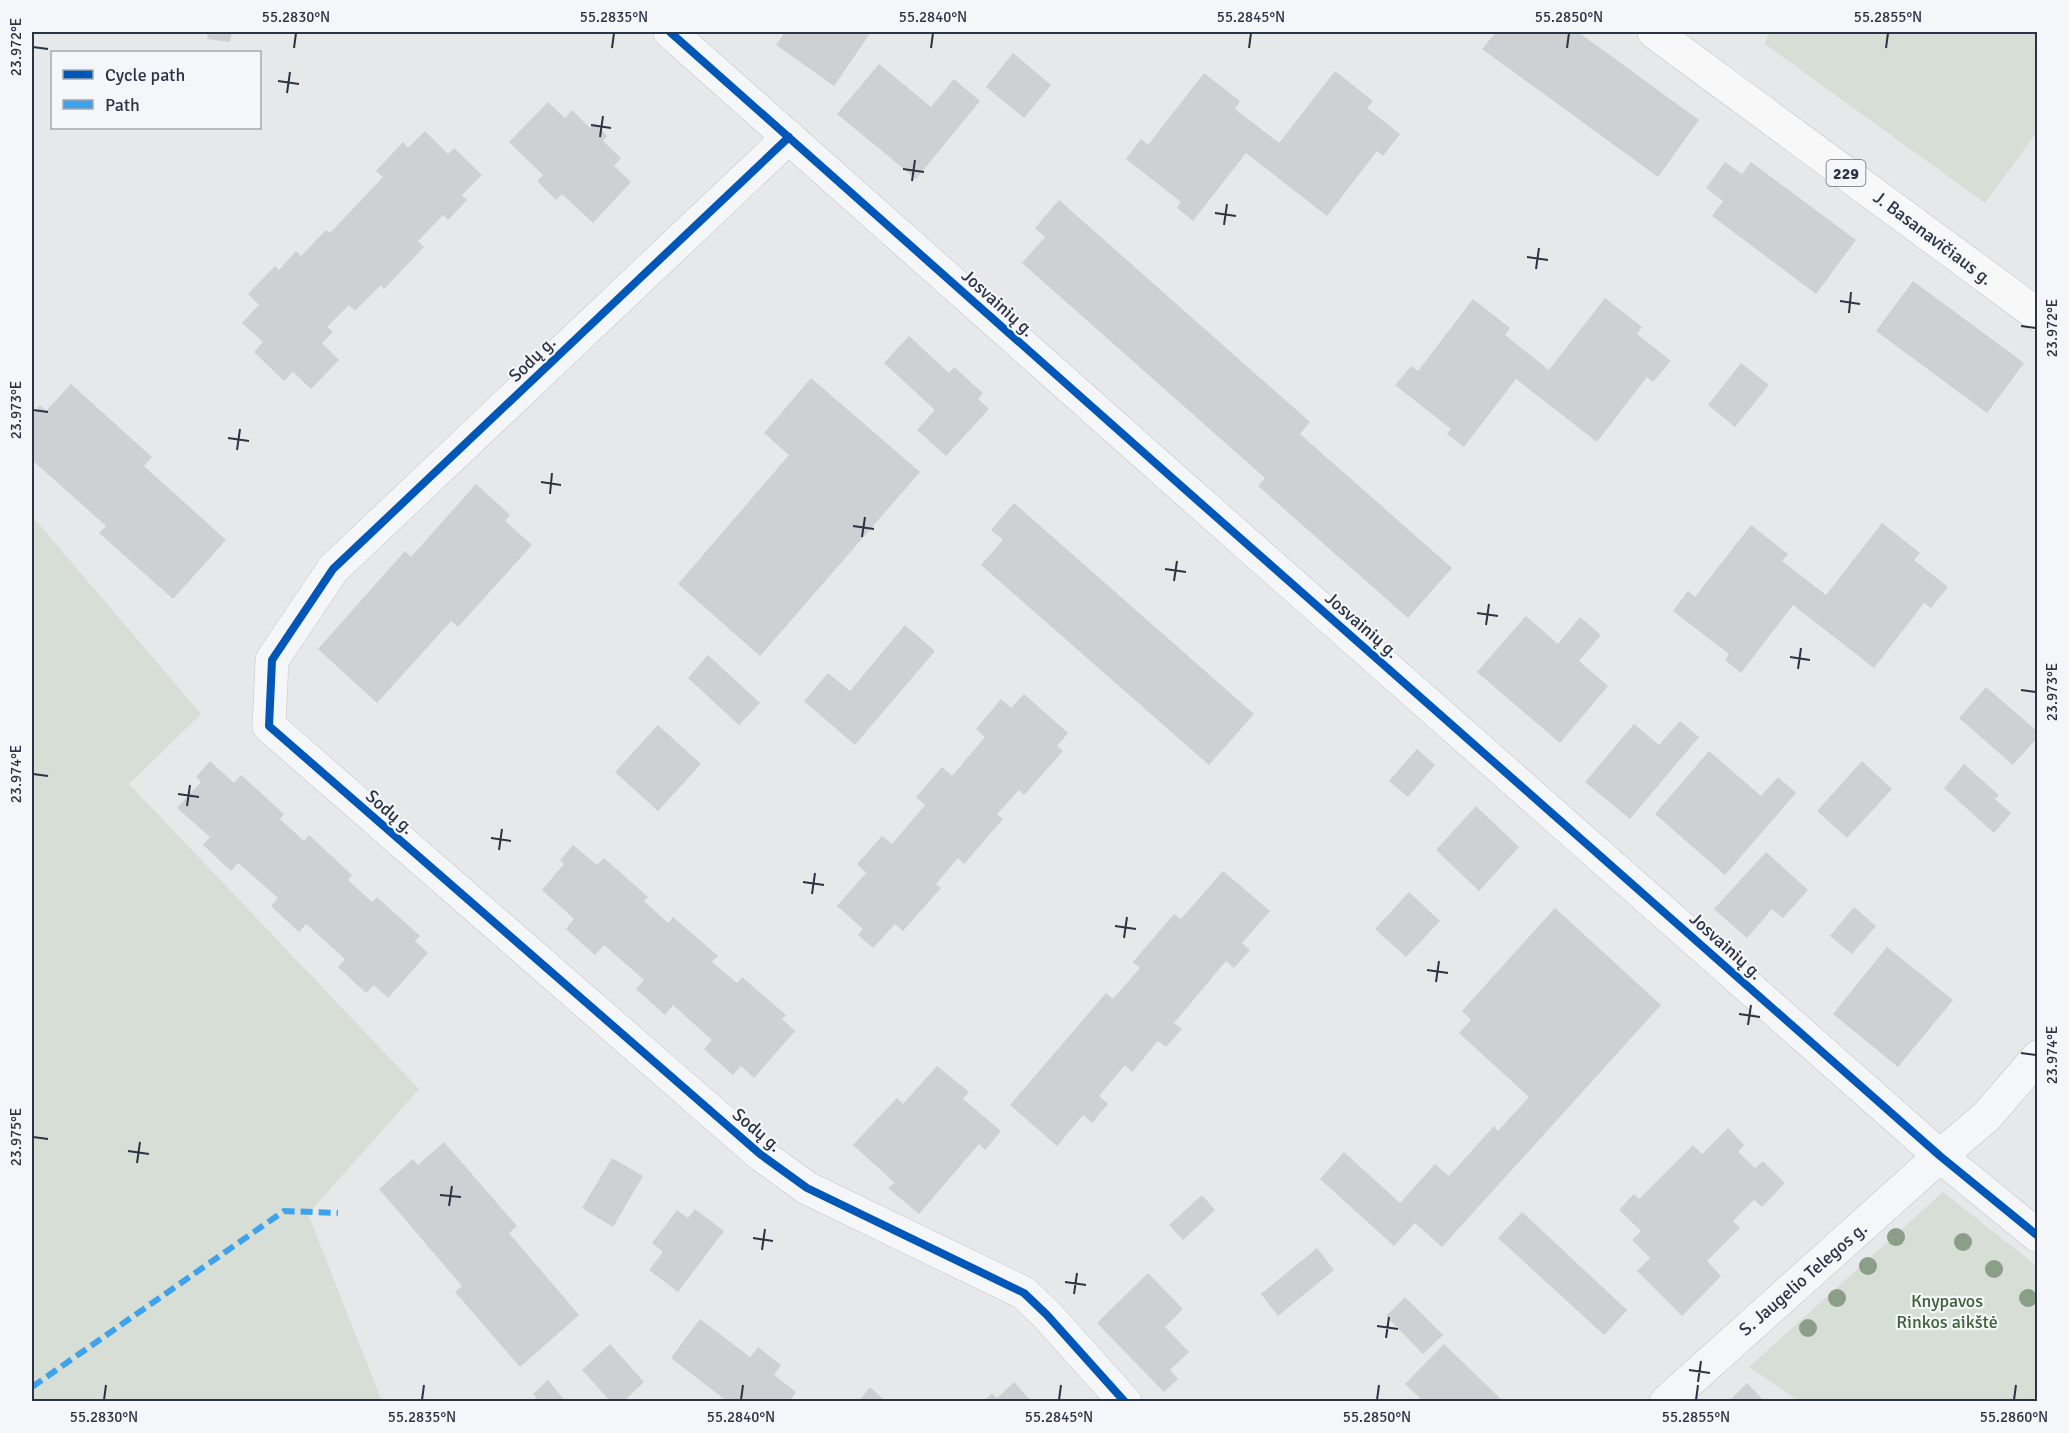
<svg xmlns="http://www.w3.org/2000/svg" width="2069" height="1433" font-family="Signika,sans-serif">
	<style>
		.green { fill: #d6ded6 }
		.building { fill: #ced0d3 }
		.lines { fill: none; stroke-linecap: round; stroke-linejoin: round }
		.street-casing { stroke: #c4c6c8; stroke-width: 34 }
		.primary-casing { stroke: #c2c5c8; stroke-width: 34 }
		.street { stroke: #f5f6f7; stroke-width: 33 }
		.primary { stroke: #f8f8f8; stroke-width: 33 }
		.quiet { stroke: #3ea3ec; stroke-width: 6; stroke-dasharray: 12 6; stroke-linecap: butt }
		.cycleway-casing { stroke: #f4f6f9; stroke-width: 11 }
		.cycleway { stroke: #0057b8; stroke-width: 8 }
		.tree { fill: #8a9e88 }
		.ticks { fill: none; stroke: #2b3445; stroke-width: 2 }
		.labels { text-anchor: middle; stroke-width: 4.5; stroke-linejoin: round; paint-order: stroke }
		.shield { fill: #f4f6f9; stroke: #676e7b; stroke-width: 1.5 }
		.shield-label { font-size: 16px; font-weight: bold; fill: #2b3445 }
		.street-label { font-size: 18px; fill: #2b3445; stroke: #f4f6f9 }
		.park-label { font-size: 18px; fill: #3f6138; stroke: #f4f6f9 }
		.neatline { fill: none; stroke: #2b3445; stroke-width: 2 }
		.ticks-label { font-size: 15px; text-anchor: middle; fill: #2b3445 }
	</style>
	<rect width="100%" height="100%" fill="#e6e8ea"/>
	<path class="green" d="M 1769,32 L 2037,32 L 2037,132 L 1985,203 L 1765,44 Z
		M 32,516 L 201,714 L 129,784 L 419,1089 L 308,1214 L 382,1401 L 32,1401 Z
		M 1943,1192 L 2037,1266 L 2037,1401 L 1799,1401 L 1749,1367 Z"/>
	<path class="building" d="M 208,32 L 232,32 L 230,42 L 207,39 Z
		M 785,32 L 871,32 L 834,86 L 776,45 Z
		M 1496,32 L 1578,32 L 1699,120 L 1658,177 L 1482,49 Z
		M 1013,53 L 1051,85 L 1024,118 L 986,87 Z
		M 879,64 L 931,107 L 954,79 L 980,101 L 916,179 L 837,114 Z
		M 1335,71 L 1373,101 L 1367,108 L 1400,134 L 1383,156 L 1377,151 L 1327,216 L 1246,153 L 1193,221 L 1177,208 L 1181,202 L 1126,159 L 1141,139 L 1148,145 L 1204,73 L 1240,101 L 1235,109 L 1279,143 Z
		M 548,102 L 565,118 L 572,110 L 590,128 L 595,123 L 607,136 L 603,141 L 621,158 L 614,166 L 631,182 L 593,223 L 562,194 L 556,200 L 537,181 L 543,175 L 509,142 Z
		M 425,131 L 448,154 L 454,148 L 482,175 L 462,195 L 467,200 L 448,220 L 443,215 L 418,241 L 424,247 L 384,289 L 381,285 L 355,311 L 349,305 L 327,327 L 333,332 L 322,343 L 339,360 L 311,389 L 293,372 L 284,381 L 254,352 L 263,342 L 242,323 L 259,305 L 248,294 L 275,266 L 279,270 L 296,251 L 301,256 L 326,230 L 330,233 L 383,177 L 376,171 L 403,142 L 408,148 Z
		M 1725,162 L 1742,174 L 1751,162 L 1856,240 L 1816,294 L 1712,216 L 1723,201 L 1706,188 Z
		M 1059,200 L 1310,422 L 1300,434 L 1452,568 L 1408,618 L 1258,486 L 1265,478 L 1022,263 L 1045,237 L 1035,228 Z
		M 1913,281 L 2024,363 L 1987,413 L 1876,331 Z
		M 1605,298 L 1642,327 L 1637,334 L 1671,361 L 1653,382 L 1647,377 L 1597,442 L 1516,379 L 1464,447 L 1447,434 L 1451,429 L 1395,385 L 1411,366 L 1418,371 L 1473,299 L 1510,328 L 1505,335 L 1549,370 Z
		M 909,336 L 949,373 L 954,367 L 983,393 L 978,399 L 989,409 L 946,456 L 917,430 L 935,410 L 884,363 Z
		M 1741,363 L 1769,385 L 1735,427 L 1708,405 Z
		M 811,378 L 920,472 L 760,656 L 678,584 L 789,455 L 764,433 Z
		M 71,384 L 152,457 L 144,466 L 226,540 L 173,599 L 99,533 L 106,526 L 32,460 L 32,415 L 40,405 L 46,411 Z
		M 476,484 L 510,515 L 505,521 L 532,545 L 458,627 L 451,621 L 377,703 L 318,649 L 405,551 L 411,557 Z
		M 1014,503 L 1254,714 L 1209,765 L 981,565 L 1003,540 L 991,530 Z
		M 1882,523 L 1920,553 L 1914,560 L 1948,587 L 1931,608 L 1924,603 L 1874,668 L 1793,605 L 1741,673 L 1725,660 L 1729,654 L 1673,611 L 1688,591 L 1695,597 L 1751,525 L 1788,554 L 1782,561 L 1826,595 Z
		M 1526,616 L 1558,644 L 1580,617 L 1601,635 L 1579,661 L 1608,686 L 1560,743 L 1477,672 Z
		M 905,625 L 935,651 L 855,745 L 804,701 L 828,673 L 850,691 Z
		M 708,655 L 760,703 L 739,725 L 688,678 Z
		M 1986,687 L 2038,732 L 2038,737 L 2013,765 L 1959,718 Z
		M 1024,694 L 1068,733 L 1057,746 L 1063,751 L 1024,795 L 1019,790 L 997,814 L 1003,819 L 964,864 L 958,858 L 936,884 L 941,888 L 903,931 L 895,924 L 873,948 L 858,935 L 863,929 L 837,906 L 866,873 L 857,864 L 882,836 L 892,844 L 925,805 L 916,797 L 942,767 L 952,776 L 985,737 L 976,729 L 1001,699 L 1011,708 Z
		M 1680,721 L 1699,737 L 1630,819 L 1585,782 L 1634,724 L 1659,745 Z
		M 658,725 L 701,764 L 658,811 L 615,772 Z
		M 1417,749 L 1435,765 L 1408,797 L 1389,781 Z
		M 1709,751 L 1761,796 L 1778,777 L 1796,793 L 1725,875 L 1655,814 Z
		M 210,761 L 234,783 L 241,775 L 284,814 L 280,819 L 304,841 L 309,835 L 352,875 L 348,880 L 372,902 L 377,897 L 420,936 L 415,941 L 428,953 L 388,998 L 374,985 L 366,993 L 338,967 L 345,959 L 306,924 L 299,932 L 271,906 L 278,898 L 238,863 L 231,871 L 203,845 L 210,837 L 177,808 L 201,782 L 196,777 Z
		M 1862,761 L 1892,789 L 1847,838 L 1817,811 Z
		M 1964,764 L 1999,795 L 1995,799 L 2011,813 L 1994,833 L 1944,788 Z
		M 1476,806 L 1519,847 L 1479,891 L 1436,850 Z
		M 573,845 L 597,865 L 604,858 L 648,897 L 644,901 L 668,923 L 673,917 L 718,956 L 712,962 L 737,983 L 742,977 L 786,1015 L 782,1019 L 795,1031 L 754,1078 L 741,1066 L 733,1075 L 704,1049 L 712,1040 L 673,1005 L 665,1015 L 636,989 L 644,980 L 604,945 L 595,955 L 566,929 L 574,919 L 542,890 L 564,864 L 560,860 Z
		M 1766,852 L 1808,890 L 1783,918 L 1772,909 L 1747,938 L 1714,909 Z
		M 1223,871 L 1270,911 L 1242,943 L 1250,950 L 1234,968 L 1226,961 L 1174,1023 L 1182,1029 L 1166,1047 L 1158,1041 L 1132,1072 L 1125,1065 L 1099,1096 L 1108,1104 L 1092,1123 L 1083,1115 L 1057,1146 L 1010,1105 L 1106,993 L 1113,999 L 1140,968 L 1133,962 L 1174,914 L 1181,919 Z
		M 1409,892 L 1440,921 L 1406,957 L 1375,929 Z
		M 1854,907 L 1876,926 L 1852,954 L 1830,936 Z
		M 1555,908 L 1661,1005 L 1442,1247 L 1415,1223 L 1394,1246 L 1320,1179 L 1344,1152 L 1400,1203 L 1435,1164 L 1449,1176 L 1494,1126 L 1498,1131 L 1529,1097 L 1459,1033 L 1471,1020 L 1462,1011 Z
		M 1887,947 L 1953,1000 L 1898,1067 L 1833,1014 Z
		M 937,1066 L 969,1092 L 963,1099 L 1001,1131 L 985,1150 L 979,1144 L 919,1214 L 888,1188 L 895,1183 L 853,1145 L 897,1098 L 903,1104 Z
		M 1728,1128 L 1744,1145 L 1738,1152 L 1755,1168 L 1763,1161 L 1785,1183 L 1762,1207 L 1754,1200 L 1733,1221 L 1740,1228 L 1707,1261 L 1721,1276 L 1682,1316 L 1637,1271 L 1650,1258 L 1632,1240 L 1641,1231 L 1619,1210 L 1634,1194 L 1639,1199 L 1693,1145 L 1702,1154 Z
		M 444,1142 L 517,1226 L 509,1233 L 579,1315 L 520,1367 L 455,1292 L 462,1286 L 379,1189 L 413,1159 L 418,1165 Z
		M 612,1158 L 643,1176 L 613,1227 L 582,1208 Z
		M 1202,1195 L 1215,1210 L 1183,1240 L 1169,1225 Z
		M 695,1209 L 724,1231 L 678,1292 L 649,1270 L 663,1252 L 652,1243 L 677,1210 L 688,1218 Z
		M 1522,1212 L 1627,1310 L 1604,1335 L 1498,1238 Z
		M 1317,1248 L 1334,1270 L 1278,1316 L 1261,1294 Z
		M 1148,1273 L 1183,1309 L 1165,1327 L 1189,1352 L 1170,1370 L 1178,1379 L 1164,1392 L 1097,1323 Z
		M 1405,1297 L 1443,1335 L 1423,1354 L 1386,1316 Z
		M 700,1319 L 750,1357 L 758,1347 L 781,1365 L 774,1375 L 796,1392 L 789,1402 L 728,1402 L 671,1358 Z
		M 610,1344 L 644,1382 L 623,1402 L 611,1402 L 582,1370 Z
		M 1444,1344 L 1504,1402 L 1424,1402 L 1405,1384 Z
		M 548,1380 L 566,1402 L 540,1402 L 533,1394 Z
		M 1014,1382 L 1032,1402 L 983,1402 L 992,1393 L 997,1398 Z
		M 1747,1383 L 1765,1402 L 1728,1402 Z
		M 870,1387 L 886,1402 L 858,1402 Z"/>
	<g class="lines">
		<defs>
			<path id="street" d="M 670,32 L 1188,492 L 1940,1156 L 2038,1236
				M 789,137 L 333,569 L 272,660 L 269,726 L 760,1154 L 807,1188 L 1024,1293 L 1047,1315 L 1125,1402
				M 1666,1402 L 1940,1156 L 1986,1117 L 2038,1057"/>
			<path id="primary" d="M 1654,32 L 2038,315"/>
		</defs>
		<use href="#street" class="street-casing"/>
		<use href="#primary" class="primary-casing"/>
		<use href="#street" class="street"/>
		<use href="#primary" class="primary"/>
		<path class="quiet" d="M 32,1387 L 284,1211 L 338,1213"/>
		<defs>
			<path id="cycleway" d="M 670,32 L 1188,492 L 1940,1156 L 2038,1236
				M 789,137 L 333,569 L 272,660 L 269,726 L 760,1154 L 807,1188 L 1024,1293 L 1047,1315 L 1125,1402"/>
		</defs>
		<use href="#cycleway" class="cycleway-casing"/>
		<use href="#cycleway" class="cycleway"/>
	</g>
	<g class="tree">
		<circle cx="1896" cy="1237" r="9"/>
		<circle cx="1963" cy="1242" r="9"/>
		<circle cx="1868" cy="1266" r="9"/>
		<circle cx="1994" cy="1269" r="9"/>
		<circle cx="1837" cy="1298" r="9"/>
		<circle cx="2028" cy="1298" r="9"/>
		<circle cx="1808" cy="1328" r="9"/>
	</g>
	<path class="ticks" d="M 33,47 L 48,49M 294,48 L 296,33M 612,48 L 614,33M 931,48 L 933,33M 1249,48 L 1251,33M 1567,48 L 1569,33M 1886,48 L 1888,33M 278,81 L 299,84M 287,93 L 290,72M 591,125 L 611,128M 600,137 L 603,116M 903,169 L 924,172M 912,181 L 915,160M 1215,213 L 1236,216M 1224,225 L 1227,204M 1527,257 L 1548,260M 1536,269 L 1539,248M 1840,301 L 1860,304M 1849,313 L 1851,292M 2021,326 L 2036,328M 33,410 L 48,412M 228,438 L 249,441M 237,450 L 240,429M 541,482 L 561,485M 550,494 L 552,473M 853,526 L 874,529M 862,537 L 865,517M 1165,569 L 1186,572M 1174,581 L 1177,561M 1477,613 L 1498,616M 1486,625 L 1489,604M 1790,657 L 1810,660M 1798,669 L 1801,648M 2021,690 L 2036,692M 33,774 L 48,776M 178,794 L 199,797M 187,806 L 190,785M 491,838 L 511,841M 499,850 L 502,829M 803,882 L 824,885M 812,894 L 815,873M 1115,926 L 1136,929M 1124,938 L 1127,917M 1427,970 L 1448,973M 1436,982 L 1439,961M 1739,1014 L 1760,1017M 1748,1025 L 1751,1005M 2021,1053 L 2036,1055M 33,1137 L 48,1139M 128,1151 L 149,1154M 137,1163 L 140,1142M 440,1195 L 461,1197M 449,1206 L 452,1186M 753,1238 L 773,1241M 762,1250 L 765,1229M 1065,1282 L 1086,1285M 1074,1294 L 1077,1273M 1377,1326 L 1398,1329M 1386,1338 L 1389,1317M 1689,1370 L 1710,1373M 1698,1382 L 1701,1361M 104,1400 L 106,1385M 422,1400 L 424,1385M 741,1400 L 743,1385M 1059,1400 L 1061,1385M 1377,1400 L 1379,1385M 1696,1400 L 1698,1385M 2014,1400 L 2016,1385"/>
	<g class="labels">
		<rect class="shield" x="1826.5" y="160" width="39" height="26" rx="4.5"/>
		<g class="shield-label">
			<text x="1846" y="179">229</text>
		</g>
		<g class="street-label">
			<text transform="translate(1933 238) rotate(37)" y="6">J. Basanavičiaus g.</text>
			<text transform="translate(998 303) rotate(42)" y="6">Josvainių g.</text>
			<text transform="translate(532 359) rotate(-44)" y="6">Sodų g.</text>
			<text transform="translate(1362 625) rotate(41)" y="6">Josvainių g.</text>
			<text transform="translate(390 812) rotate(41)" y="6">Sodų g.</text>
			<text transform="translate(1726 946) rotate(42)" y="6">Josvainių g.</text>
			<text transform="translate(757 1130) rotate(40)" y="6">Sodų g.</text>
			<text transform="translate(1803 1279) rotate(-41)" y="6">S. Jaugelio Telegos g.</text>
		</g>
		<g class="park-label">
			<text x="1947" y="1307">Knypavos<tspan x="1947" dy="21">Rinkos aikštė</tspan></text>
		</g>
	</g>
	<rect width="2069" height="1433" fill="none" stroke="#f4f6f9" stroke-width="66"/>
	<rect x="51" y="51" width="210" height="78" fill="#f4f6f9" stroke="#a4a8b1" stroke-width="1.5"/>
	<rect x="63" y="70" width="30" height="9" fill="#0057b8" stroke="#a4a8b1" stroke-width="1.5"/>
	<text x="105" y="81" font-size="18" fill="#2b3445">Cycle path</text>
	<rect x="63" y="100" width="30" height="9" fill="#3ea3ec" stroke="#a4a8b1" stroke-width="1.5"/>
	<text x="105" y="111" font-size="18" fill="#2b3445">Path</text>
	<rect x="33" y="33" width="2003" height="1367" class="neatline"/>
	<g class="ticks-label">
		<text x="296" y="22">55.2830°N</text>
		<text x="614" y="22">55.2835°N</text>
		<text x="933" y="22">55.2840°N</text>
		<text x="1251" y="22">55.2845°N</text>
		<text x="1569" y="22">55.2850°N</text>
		<text x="1888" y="22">55.2855°N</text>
		<text transform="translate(16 47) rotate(-90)" y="5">23.972°E</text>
		<text transform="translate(2052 328) rotate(-90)" y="5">23.972°E</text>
		<text transform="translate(16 410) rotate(-90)" y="5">23.973°E</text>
		<text transform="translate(2052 692) rotate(-90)" y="5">23.973°E</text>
		<text transform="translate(16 774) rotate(-90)" y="5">23.974°E</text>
		<text transform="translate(2052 1055) rotate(-90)" y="5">23.974°E</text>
		<text transform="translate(16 1137) rotate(-90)" y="5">23.975°E</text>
		<text x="104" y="1422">55.2830°N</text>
		<text x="422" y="1422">55.2835°N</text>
		<text x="741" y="1422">55.2840°N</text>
		<text x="1059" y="1422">55.2845°N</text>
		<text x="1377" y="1422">55.2850°N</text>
		<text x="1696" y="1422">55.2855°N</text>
		<text x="2014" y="1422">55.2860°N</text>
	</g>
</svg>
